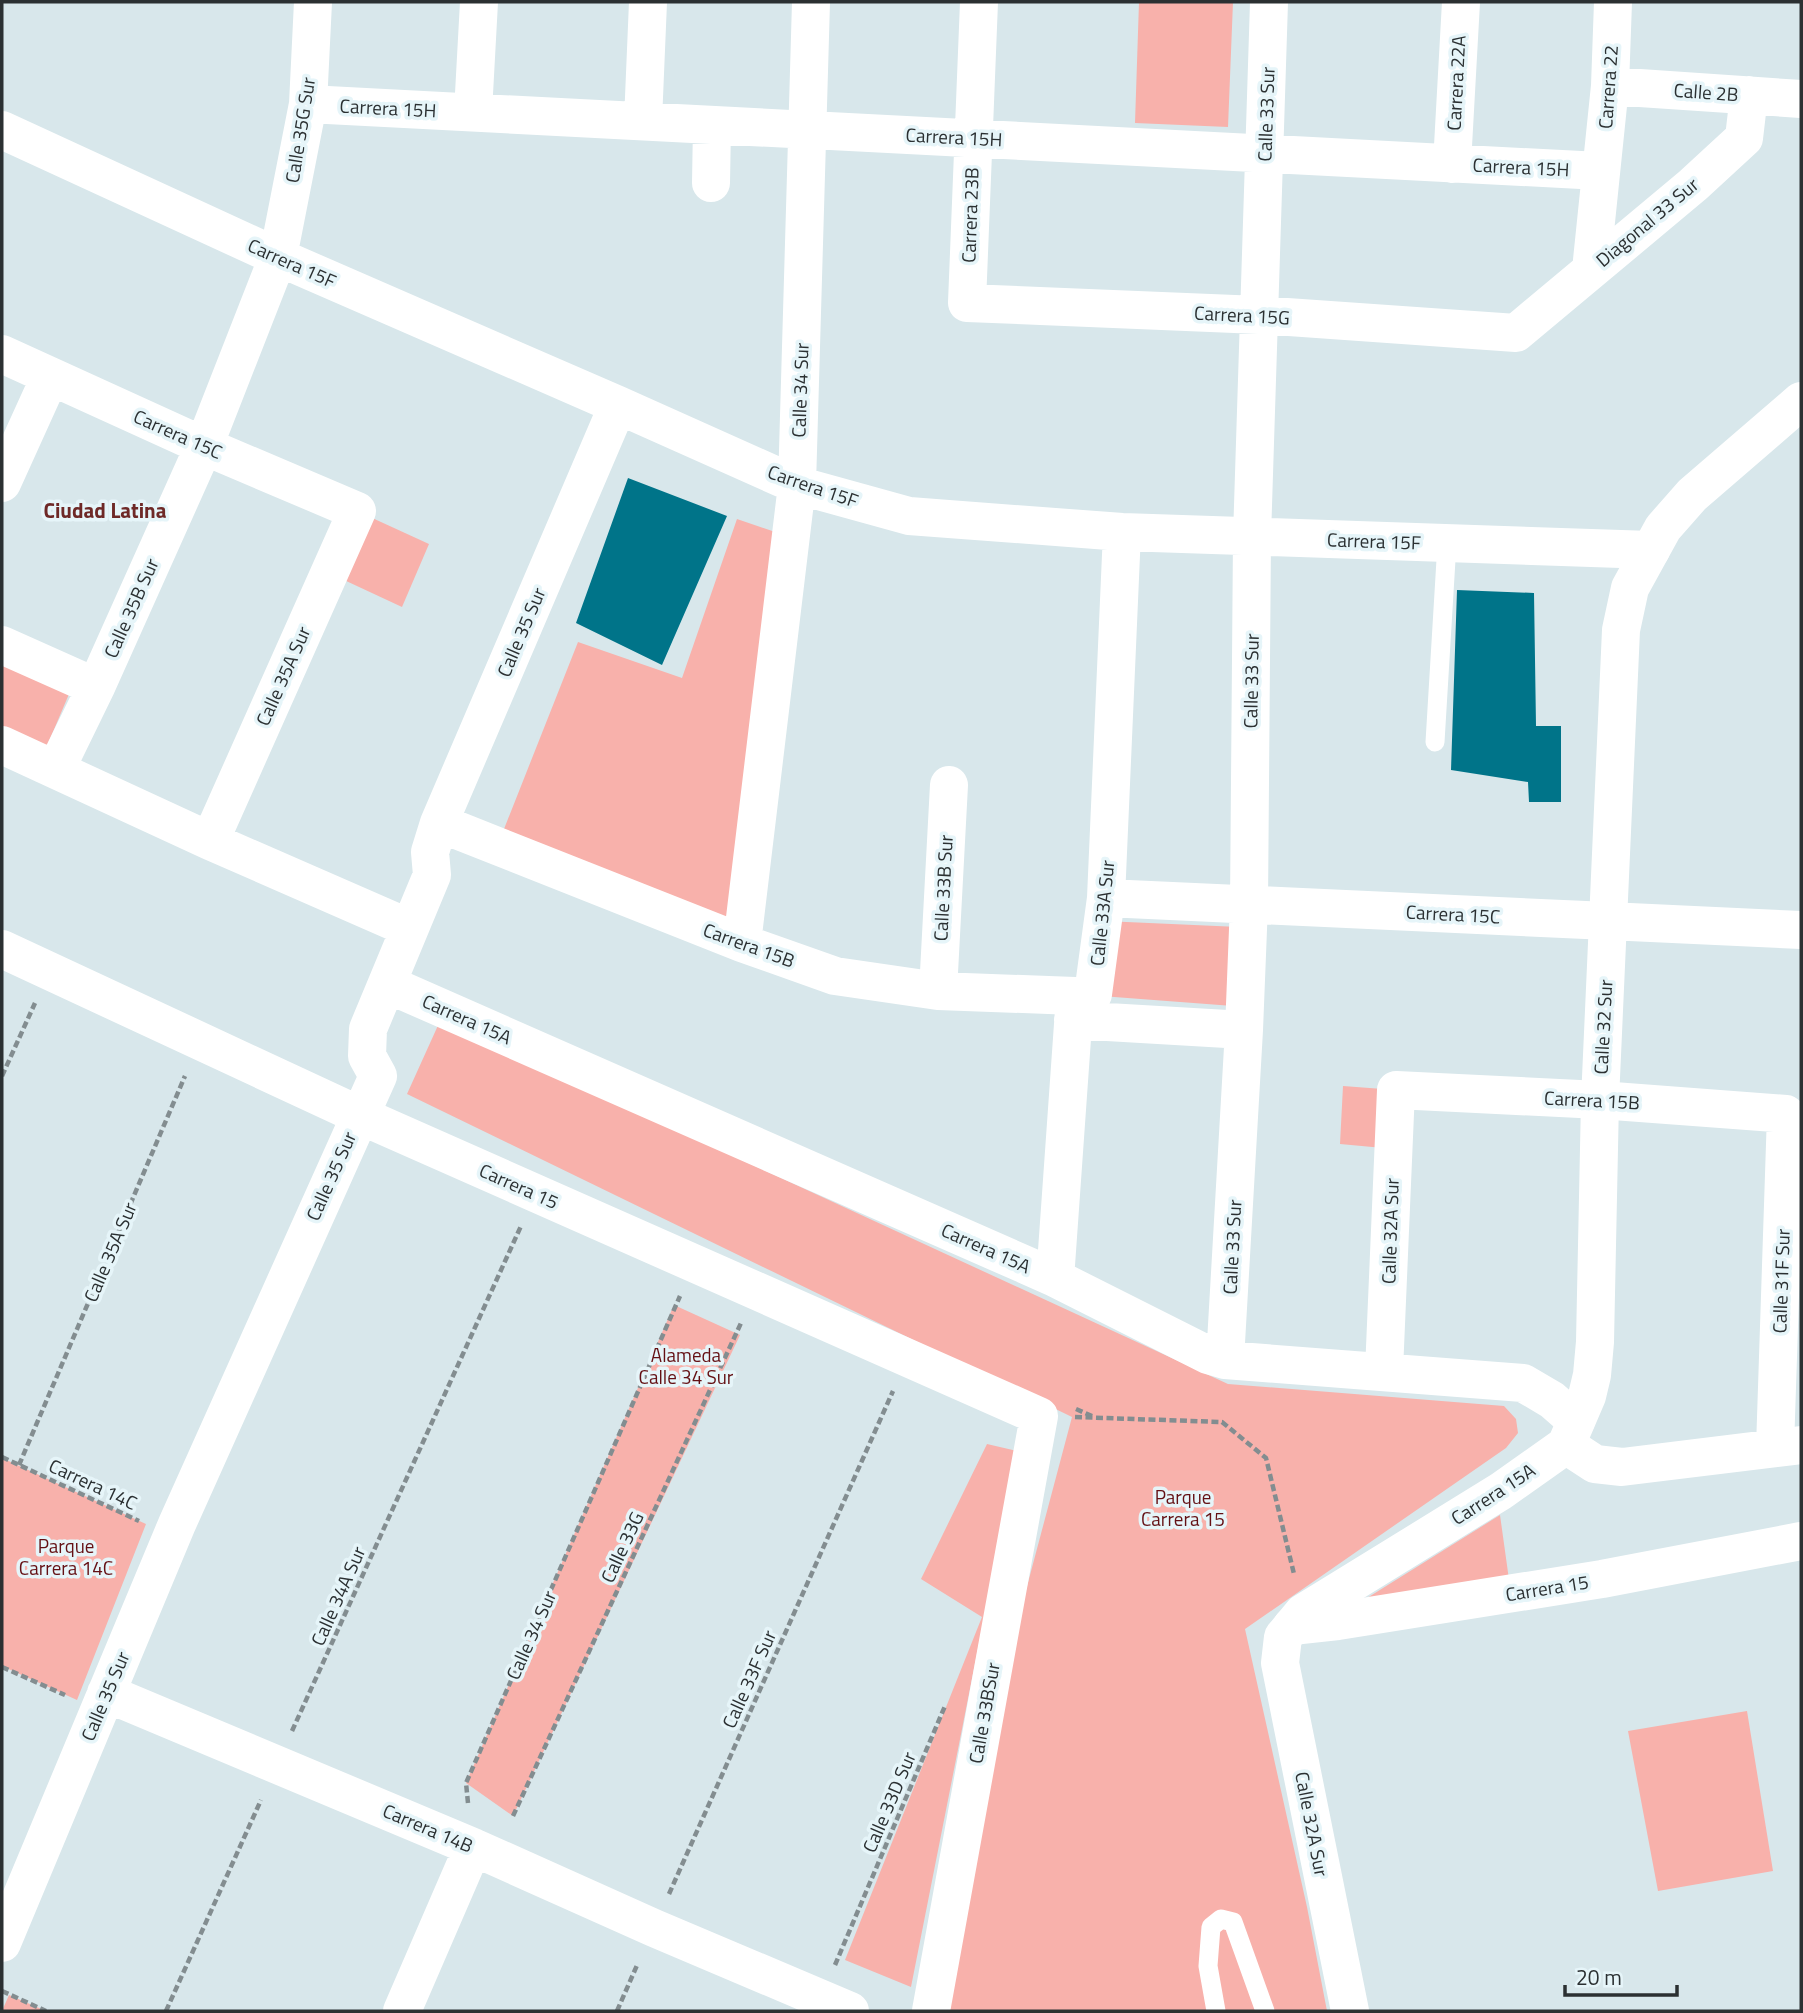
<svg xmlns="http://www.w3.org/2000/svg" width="1803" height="2013" font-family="'Titillium Web',sans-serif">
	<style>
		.green { fill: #f8b1ab }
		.building { fill: #007489 }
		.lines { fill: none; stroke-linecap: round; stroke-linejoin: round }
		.path { stroke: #838d90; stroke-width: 4.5; stroke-dasharray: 7 3.5; stroke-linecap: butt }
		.lane { stroke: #fff; stroke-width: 19 }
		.street { stroke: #fff; stroke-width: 38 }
		.secondary { stroke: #fff; stroke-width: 38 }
		.labels { text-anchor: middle; stroke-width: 7; stroke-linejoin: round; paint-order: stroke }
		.street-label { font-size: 19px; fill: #2b3032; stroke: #e6f5f9 }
		.park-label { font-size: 19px; fill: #641014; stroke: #e6f5f9 }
		.neighbourhood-label { font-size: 21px; font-weight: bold; fill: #6e2927; stroke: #e6f5f9 }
	</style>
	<rect width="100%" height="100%" fill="#d8e7eb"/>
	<path class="green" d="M 1139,2 L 1233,2 L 1228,127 L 1135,123 Z
		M 357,511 L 429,544 L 402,607 L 329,573 Z
		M 737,519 L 781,534 L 728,925 L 504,829 L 578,642 L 682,678 Z
		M 2,658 L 72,687 L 44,753 L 2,732 Z
		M 1104,921 L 1239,927 L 1233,1006 L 1101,996 Z
		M 440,1021 L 1228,1384 L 1504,1406 L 1516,1419 L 1518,1433 L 1506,1448 L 1245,1629 L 1307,1907 L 1327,2011 L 947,2011 L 1004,1673 L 1072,1417 L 407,1094 Z
		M 1343,1086 L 1396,1090 L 1394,1149 L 1340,1144 Z
		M 674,1305 L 740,1335 L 513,1816 L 466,1783 Z
		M 987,1444 L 1017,1451 L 911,1987 L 845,1960 L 982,1617 L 921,1579 Z
		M 2,1458 L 146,1524 L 77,1700 L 2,1666 Z
		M 1500,1515 L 1511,1594 L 1343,1613 Z
		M 1747,1711 L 1773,1871 L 1658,1891 L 1628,1731 Z
		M 9,1995 L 46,2011 L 2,2011 Z"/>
	<path class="building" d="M 628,478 L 727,516 L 662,665 L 576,623 Z
		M 1457,590 L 1534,593 L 1536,726 L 1561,726 L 1561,802 L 1529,802 L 1528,782 L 1451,770 Z"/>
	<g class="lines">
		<path class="path" d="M 2,1076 L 35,1003
			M 1076,1409 L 1094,1417
			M 1075,1417 L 1222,1422 L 1266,1458 L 1294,1574
			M 2,1457 L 139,1521
			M 19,1465 L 185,1076
			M 2,1667 L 65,1695
			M 292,1731 L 521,1226
			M 468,1803 L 466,1783 L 680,1296
			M 513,1816 L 741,1323
			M 669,1894 L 893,1391
			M 835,1965 L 945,1706
			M 2,1991 L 46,2011
			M 166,2011 L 261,1800
			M 617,2011 L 638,1963"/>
		<path class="lane" d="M 1435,742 L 1447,543
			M 1216,2011 L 1208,1966 L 1211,1927 L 1221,1919 L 1233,1922 L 1265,2011"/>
		<path class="street" d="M 979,2 L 967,303 L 1259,315 L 1516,333 L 1693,185 L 1744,138 L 1749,95
			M 1610,86 L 1801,99
			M 308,104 L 1600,171
			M 473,112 L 479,2
			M 643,121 L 648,2
			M 2,130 L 278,257 L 618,405 L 797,485 L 909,516 L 1122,532 L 1651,550
			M 1452,164 L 1461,2
			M 711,183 L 712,125
			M 1591,270 L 1610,86 L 1613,2
			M 2,354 L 204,446 L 357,511 L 210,841
			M 2,483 L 50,377
			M 2,645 L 96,687
			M 2,745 L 210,841 L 409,928
			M 56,769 L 96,687 L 204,446 L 278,257 L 308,104 L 313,2
			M 439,823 L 742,943 L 835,976 L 938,991 L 1075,996
			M 1106,898 L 1608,921
			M 742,943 L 797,485 L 811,2
			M 2,949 L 359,1115 L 1039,1416 L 931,2011
			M 387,984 L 1053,1277 L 1208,1355 L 1225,1360 L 1523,1383 L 1552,1400 L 1576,1421
			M 938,991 L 949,785
			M 1073,1020 L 1244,1030
			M 1053,1277 L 1056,1265 L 1075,996 L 1093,994 L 1106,898 L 1122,532
			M 1225,1360 L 1244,1030 L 1249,904 L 1252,537 L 1269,2
			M 1384,1371 L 1396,1090 L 1600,1100 L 1786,1114 L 1775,1448
			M 1566,1445 L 1595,1464 L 1622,1467 L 1801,1445
			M 1292,1626 L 1338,1621 L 1602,1579 L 1801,1541
			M 106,1693 L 473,1847 L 654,1928 L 850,2011
			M 2,1943 L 177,1524 L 378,1076 L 367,1056 L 368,1029 L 432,875 L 430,852 L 439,823 L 618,405
			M 402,2011 L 473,1847"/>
		<path class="secondary" d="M 1608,921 L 1801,930
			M 1350,2011 L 1280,1663 L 1283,1637 L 1303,1613 L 1501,1491 L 1566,1445 L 1587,1396 L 1592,1375 L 1595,1342 L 1600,1100 L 1621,630 L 1630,588 L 1663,528 L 1692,495 L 1801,401"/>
	</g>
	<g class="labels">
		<g class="street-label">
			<text transform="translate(1456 83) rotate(-87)" y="7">Carrera 22A</text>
			<text transform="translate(1608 87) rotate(-86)" y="7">Carrera 22</text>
			<text transform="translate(1706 92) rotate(4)" y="7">Calle 2B</text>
			<text transform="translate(388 108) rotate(3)" y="7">Carrera 15H</text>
			<text transform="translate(1266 114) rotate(-88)" y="7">Calle 33 Sur</text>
			<text transform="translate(300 130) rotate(-81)" y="7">Calle 35G Sur</text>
			<text transform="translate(954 137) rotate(3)" y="7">Carrera 15H</text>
			<text transform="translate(1521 167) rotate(3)" y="7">Carrera 15H</text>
			<text transform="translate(970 215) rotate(-88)" y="7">Carrera 23B</text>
			<text transform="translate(1647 222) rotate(-40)" y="7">Diagonal 33 Sur</text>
			<text transform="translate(292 263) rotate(24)" y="7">Carrera 15F</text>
			<text transform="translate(1242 315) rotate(3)" y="7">Carrera 15G</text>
			<text transform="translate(800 390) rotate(-88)" y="7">Calle 34 Sur</text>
			<text transform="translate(178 434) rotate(24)" y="7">Carrera 15C</text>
			<text transform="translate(813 486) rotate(19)" y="7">Carrera 15F</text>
			<text transform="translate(1374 541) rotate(2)" y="7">Carrera 15F</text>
			<text transform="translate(131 608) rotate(-66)" y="7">Calle 35B Sur</text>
			<text transform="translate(521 632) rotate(-67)" y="7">Calle 35 Sur</text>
			<text transform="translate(283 676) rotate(-66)" y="7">Calle 35A Sur</text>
			<text transform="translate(1251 681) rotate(-89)" y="7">Calle 33 Sur</text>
			<text transform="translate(943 888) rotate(-87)" y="7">Calle 33B Sur</text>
			<text transform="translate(1102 913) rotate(-84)" y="7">Calle 33A Sur</text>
			<text transform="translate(1453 914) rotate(3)" y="7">Carrera 15C</text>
			<text transform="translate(749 945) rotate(20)" y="7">Carrera 15B</text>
			<text transform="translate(467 1019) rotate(24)" y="7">Carrera 15A</text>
			<text transform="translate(1603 1027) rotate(-87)" y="7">Calle 32 Sur</text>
			<text transform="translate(1592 1100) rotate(3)" y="7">Carrera 15B</text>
			<text transform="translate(331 1176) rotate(-66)" y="7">Calle 35 Sur</text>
			<text transform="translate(519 1186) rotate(24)" y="7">Carrera 15</text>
			<text transform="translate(1390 1231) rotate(-88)" y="7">Calle 32A Sur</text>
			<text transform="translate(1232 1247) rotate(-87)" y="7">Calle 33 Sur</text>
			<text transform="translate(986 1248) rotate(24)" y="7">Carrera 15A</text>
			<text transform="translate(110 1252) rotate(-67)" y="7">Calle 35A Sur</text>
			<text transform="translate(1781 1281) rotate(-88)" y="7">Calle 31F Sur</text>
			<text transform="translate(93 1484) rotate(25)" y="7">Carrera 14C</text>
			<text transform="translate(1493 1494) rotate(-33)" y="7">Carrera 15A</text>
			<text transform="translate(622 1547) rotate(-65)" y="7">Calle 33G</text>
			<text transform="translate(1547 1588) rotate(-9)" y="7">Carrera 15</text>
			<text transform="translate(338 1596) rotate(-66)" y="7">Calle 34A Sur</text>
			<text transform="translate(531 1635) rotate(-66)" y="7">Calle 34 Sur</text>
			<text transform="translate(749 1679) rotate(-66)" y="7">Calle 33F Sur</text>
			<text transform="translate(105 1696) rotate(-67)" y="7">Calle 35 Sur</text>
			<text transform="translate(984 1713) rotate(-80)" y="7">Calle 33BSur</text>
			<text transform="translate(889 1802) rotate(-67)" y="7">Calle 33D Sur</text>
			<text transform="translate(1312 1824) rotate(79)" y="7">Calle 32A Sur</text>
			<text transform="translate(428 1828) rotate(23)" y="7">Carrera 14B</text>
		</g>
		<g class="park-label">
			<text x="686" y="1362">Alameda<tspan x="686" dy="22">Calle 34 Sur</tspan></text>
			<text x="1183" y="1504">Parque<tspan x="1183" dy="22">Carrera 15</tspan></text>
			<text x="66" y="1553">Parque<tspan x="66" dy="22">Carrera 14C</tspan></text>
		</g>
		<g class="neighbourhood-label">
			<text x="105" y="518">Ciudad Latina</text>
		</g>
	</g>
	<rect width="1803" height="2013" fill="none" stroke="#2b3032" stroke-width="7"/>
	<path d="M1565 1985v10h112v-10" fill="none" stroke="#2b3032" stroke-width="3.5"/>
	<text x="1576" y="1985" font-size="21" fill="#2b3032" stroke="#e6f5f9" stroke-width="5" paint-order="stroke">20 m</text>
</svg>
